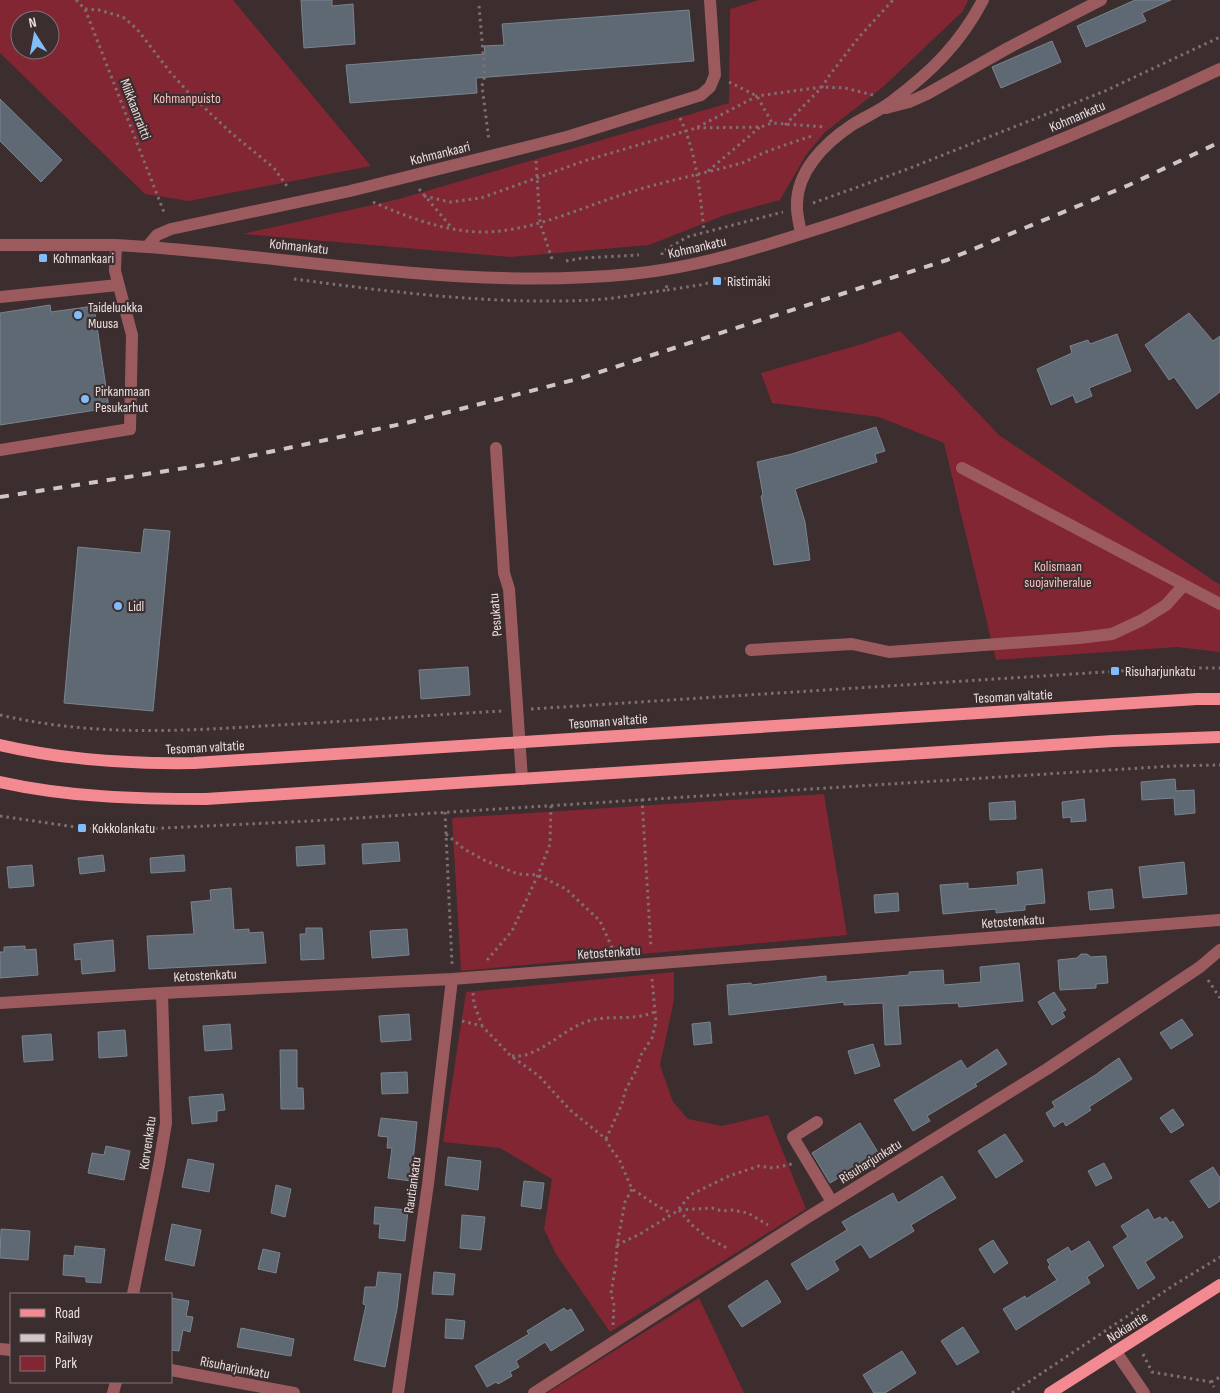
<svg xmlns="http://www.w3.org/2000/svg" width="1220" height="1393" font-family="'Sofia Sans Condensed',sans-serif">
	<style>
		.green { fill: #832633; fill-rule: evenodd }
		.building { fill: #5e6974; stroke: #79848f }
		.lines { fill: none; stroke-linecap: round; stroke-linejoin: round }
		.path { stroke: #7d7071; stroke-width: 3; stroke-dasharray: 2.5 4; stroke-linecap: butt }
		.minor { stroke: #9b5b5e; stroke-width: 12 }
		.major { stroke: #f48a91; stroke-width: 12 }
		.rail { stroke: #d1c6c7; stroke-width: 4; stroke-dasharray: 9 9; stroke-linecap: butt }
		.poi-dot { fill: #81bdfa; stroke: #3c2d2e; stroke-width: 2 }
		.labels { text-anchor: middle; stroke-width: 4.5; stroke-linejoin: round; paint-order: stroke }
		.park-label { font-size: 14px; fill: #f6bfc0; stroke: #3c2d2e }
		.street-label { font-size: 14px; fill: #e9dfdf; stroke: #3c2d2e }
		.poi-label { font-size: 14px; fill: #e9dfdf; stroke: #3c2d2e; text-anchor: start }
	</style>
	<rect width="100%" height="100%" fill="#3c2d2e"/>
	<path class="green" d="M 0,0 L 233,0 L 371,166 L 189,201 L 145,194 L 0,53 ZM 20,20 L 50,20 L 50,50 L 20,50 Z
		M 759,0 L 968,0 L 963,11 L 884,86 L 824,133 L 806,155 L 780,200 L 725,215 L 649,245 L 511,257 L 243,234 L 399,199 L 729,103 L 730,9 Z
		M 900,331 L 999,435 L 1220,585 L 1220,652 L 1177,647 L 996,660 L 944,443 L 879,417 L 772,403 L 761,373 L 862,344 Z
		M 824,794 L 847,935 L 461,971 L 452,818 Z
		M 674,972 L 674,1000 L 660,1065 L 673,1102 L 688,1119 L 722,1126 L 768,1115 L 806,1209 L 610,1332 L 556,1254 L 544,1229 L 552,1179 L 500,1148 L 443,1142 L 466,992 Z
		M 699,1298 L 744,1393 L 547,1393 Z"/>
	<path class="building" d="M 301,0 L 332,0 L 332,6 L 353,4 L 355,44 L 304,48 Z
		M 1135,0 L 1171,0 L 1142,13 L 1146,21 L 1086,47 L 1077,26 Z
		M 689,10 L 694,61 L 476,78 L 477,93 L 350,103 L 346,65 L 485,54 L 484,46 L 504,45 L 502,24 Z
		M 1052,41 L 1061,62 L 1001,88 L 992,67 Z
		M 0,99 L 62,160 L 41,182 L 0,141 Z
		M 50,305 L 51,312 L 94,306 L 109,408 L 0,425 L 0,313 Z
		M 1189,313 L 1213,341 L 1220,336 L 1220,392 L 1197,409 L 1174,377 L 1169,380 L 1145,345 Z
		M 1117,334 L 1131,371 L 1089,388 L 1092,396 L 1076,403 L 1073,395 L 1051,405 L 1037,369 L 1072,353 L 1070,346 L 1088,340 L 1090,344 Z
		M 876,427 L 885,451 L 875,454 L 877,462 L 795,489 L 805,522 L 810,560 L 774,565 L 761,496 L 763,495 L 757,462 L 792,454 Z
		M 144,529 L 170,531 L 153,711 L 64,703 L 78,547 L 141,553 Z
		M 468,667 L 470,695 L 421,699 L 419,670 Z
		M 1175,779 L 1176,791 L 1194,790 L 1195,813 L 1175,815 L 1174,798 L 1142,800 L 1141,782 Z
		M 1084,799 L 1086,821 L 1071,822 L 1071,817 L 1063,818 L 1062,802 Z
		M 1015,801 L 1016,819 L 990,820 L 989,803 Z
		M 398,842 L 400,861 L 363,864 L 362,844 Z
		M 324,845 L 325,864 L 297,866 L 296,847 Z
		M 103,855 L 105,871 L 80,874 L 78,858 Z
		M 184,855 L 185,871 L 151,873 L 150,858 Z
		M 1184,862 L 1187,894 L 1143,898 L 1139,867 Z
		M 32,865 L 34,886 L 9,888 L 7,867 Z
		M 1042,869 L 1045,903 L 1025,905 L 1025,910 L 996,913 L 996,909 L 943,914 L 940,885 L 968,883 L 968,889 L 1018,885 L 1017,872 Z
		M 231,888 L 234,930 L 249,929 L 249,933 L 263,932 L 266,963 L 149,969 L 147,936 L 194,934 L 191,902 L 211,900 L 210,890 Z
		M 1112,889 L 1114,908 L 1090,910 L 1088,892 Z
		M 898,893 L 899,911 L 875,913 L 874,895 Z
		M 306,928 L 322,928 L 324,959 L 301,960 L 300,934 L 306,934 Z
		M 407,929 L 409,955 L 372,958 L 370,931 Z
		M 113,940 L 115,971 L 82,974 L 81,959 L 75,960 L 74,944 Z
		M 25,946 L 25,950 L 36,949 L 38,975 L 0,978 L 0,952 L 4,952 L 4,947 Z
		M 1081,954 L 1087,954 L 1091,957 L 1106,956 L 1108,983 L 1096,984 L 1096,988 L 1060,990 L 1058,960 L 1077,958 Z
		M 1019,963 L 1023,1001 L 959,1007 L 958,1003 L 898,1006 L 901,1044 L 885,1045 L 883,1003 L 844,1005 L 844,1002 L 729,1015 L 727,985 L 751,983 L 752,985 L 826,976 L 826,982 L 909,975 L 909,972 L 943,970 L 944,985 L 981,982 L 980,967 Z
		M 1054,992 L 1066,1010 L 1062,1012 L 1065,1017 L 1052,1025 L 1038,1002 Z
		M 409,1014 L 411,1040 L 381,1042 L 379,1016 Z
		M 1182,1019 L 1193,1035 L 1171,1049 L 1160,1033 Z
		M 710,1022 L 712,1043 L 694,1045 L 692,1024 Z
		M 230,1024 L 232,1049 L 205,1051 L 203,1026 Z
		M 125,1030 L 127,1056 L 99,1058 L 98,1032 Z
		M 51,1034 L 53,1060 L 24,1062 L 22,1036 Z
		M 873,1044 L 880,1066 L 855,1074 L 848,1051 Z
		M 997,1049 L 1007,1064 L 975,1084 L 977,1086 L 927,1116 L 930,1121 L 913,1131 L 894,1100 L 961,1060 L 967,1069 Z
		M 280,1050 L 297,1050 L 297,1088 L 303,1088 L 304,1109 L 281,1109 Z
		M 1119,1058 L 1132,1079 L 1089,1107 L 1091,1110 L 1066,1126 L 1063,1121 L 1054,1127 L 1046,1113 L 1055,1107 L 1052,1102 L 1097,1074 L 1103,1069 Z
		M 407,1072 L 408,1093 L 382,1094 L 381,1073 Z
		M 223,1094 L 225,1110 L 217,1111 L 217,1121 L 192,1124 L 189,1097 Z
		M 1173,1109 L 1184,1125 L 1171,1133 L 1160,1118 Z
		M 381,1118 L 417,1122 L 411,1181 L 388,1178 L 392,1148 L 387,1148 L 388,1137 L 378,1136 Z
		M 860,1123 L 879,1154 L 830,1183 L 812,1153 Z
		M 1005,1134 L 1023,1161 L 996,1178 L 978,1151 Z
		M 106,1146 L 130,1151 L 124,1180 L 88,1173 L 92,1153 L 104,1155 Z
		M 448,1157 L 481,1161 L 478,1190 L 445,1185 Z
		M 188,1159 L 214,1164 L 209,1192 L 182,1187 Z
		M 1104,1163 L 1112,1178 L 1096,1186 L 1088,1171 Z
		M 1213,1167 L 1220,1178 L 1220,1201 L 1209,1208 L 1190,1181 Z
		M 942,1176 L 956,1198 L 911,1225 L 914,1231 L 870,1258 L 861,1244 L 834,1261 L 839,1270 L 807,1290 L 791,1264 L 847,1230 L 842,1222 L 893,1193 L 898,1203 Z
		M 524,1181 L 544,1183 L 541,1209 L 521,1206 Z
		M 276,1185 L 291,1189 L 285,1217 L 271,1213 Z
		M 375,1207 L 408,1210 L 405,1241 L 379,1238 L 380,1224 L 374,1224 Z
		M 1148,1209 L 1154,1220 L 1160,1217 L 1162,1220 L 1166,1217 L 1170,1223 L 1173,1221 L 1183,1237 L 1145,1262 L 1155,1278 L 1138,1289 L 1113,1247 L 1128,1237 L 1121,1226 Z
		M 462,1215 L 485,1217 L 481,1250 L 460,1248 Z
		M 172,1224 L 201,1230 L 194,1266 L 165,1260 Z
		M 1,1229 L 30,1231 L 28,1260 L 0,1258 Z
		M 993,1240 L 1008,1263 L 994,1273 L 979,1249 Z
		M 1089,1241 L 1104,1266 L 1087,1277 L 1090,1283 L 1016,1330 L 1003,1309 L 1025,1296 L 1026,1299 L 1057,1280 L 1048,1267 L 1050,1265 L 1047,1260 L 1068,1247 L 1071,1252 Z
		M 75,1246 L 105,1249 L 101,1283 L 86,1282 L 86,1277 L 63,1275 L 64,1255 L 74,1256 Z
		M 263,1249 L 280,1253 L 276,1273 L 258,1269 Z
		M 378,1272 L 401,1274 L 397,1309 L 385,1367 L 354,1360 L 366,1305 L 363,1304 L 365,1287 L 376,1287 Z
		M 434,1272 L 455,1274 L 453,1295 L 432,1294 Z
		M 767,1280 L 781,1302 L 742,1327 L 728,1306 Z
		M 171,1298 L 189,1301 L 186,1316 L 193,1317 L 190,1332 L 183,1330 L 179,1351 L 171,1350 Z
		M 564,1308 L 567,1311 L 571,1309 L 584,1330 L 551,1351 L 545,1342 L 516,1361 L 519,1367 L 510,1372 L 512,1376 L 498,1384 L 496,1382 L 487,1387 L 475,1366 L 529,1334 L 527,1331 Z
		M 446,1319 L 465,1321 L 463,1339 L 445,1338 Z
		M 963,1327 L 979,1352 L 957,1365 L 941,1341 Z
		M 241,1328 L 294,1339 L 291,1356 L 237,1347 Z
		M 902,1351 L 916,1373 L 885,1393 L 874,1393 L 863,1375 Z"/>
	<g class="lines">
		<path class="path" d="M 76,0 L 85,9 L 165,215
			M 479,6 L 485,75 L 482,86 L 489,141
			M 85,9 L 99,10 L 123,17 L 137,29 L 170,72 L 189,93 L 230,132 L 274,168 L 289,189
			M 729,82 L 757,96 L 772,123
			M 680,118 C 697,154 700,193 704,232
			M 785,125 L 822,87 L 829,76 L 859,37 L 893,0
			M 697,128 L 761,127 L 772,123 L 825,127
			M 536,161 L 540,223 L 553,262
			M 708,171 L 760,127
			M 419,189 L 452,228
			M 424,196 L 450,202 L 481,198 L 584,161 L 696,128 L 757,96 L 822,87 L 845,88 L 873,95
			M 373,202 C 407,217 441,230 478,232 C 528,233 575,210 621,195 C 660,182 702,174 742,163 C 750,160 758,155 766,152 C 781,146 797,141 812,136
			M 813,203 L 905,170 L 1105,91 L 1220,37
			M 662,255 L 662,252 L 687,237 L 783,212
			M 566,261 L 583,258 L 639,255
			M 294,279 C 392,292 492,305 591,300 C 616,299 642,293 667,290 L 666,283
			M 667,290 L 700,285 L 728,278
			M 531,709 L 1166,668 L 1220,668
			M 0,715 C 95,737 183,731 279,725 C 354,721 428,715 502,711
			M 642,799 L 651,948
			M 445,812 L 452,964
			M 0,816 L 82,828 L 123,830 L 310,821 L 1172,766 L 1220,765
			M 446,834 L 464,849 L 486,861 L 518,874 L 538,875 L 566,889 L 600,921 L 614,952
			M 487,960 L 512,931 L 538,875 L 550,844 L 551,805
			M 1208,980 L 1220,998
			M 473,993 L 474,1004 L 482,1025
			M 462,1021 L 482,1026 L 511,1056 L 539,1076 L 570,1110 L 606,1139 L 611,1149 L 619,1159 L 632,1189 L 659,1207 L 671,1213
			M 512,1056 C 518,1056 525,1056 531,1053 C 553,1044 569,1026 592,1020 C 613,1015 634,1021 654,1012
			M 606,1139 L 622,1104 L 625,1091 L 637,1069 L 641,1055 L 652,1038 L 656,1022 L 652,979
			M 679,1209 L 690,1195 L 729,1176 L 759,1166 L 773,1168 L 792,1164
			M 679,1210 L 692,1225 L 708,1238 L 729,1249
			M 617,1245 L 640,1234 L 679,1210 L 712,1208 L 722,1211 L 732,1210 L 748,1213 L 768,1225
			M 613,1325 L 614,1305 L 611,1293 L 616,1264 L 617,1245 L 625,1202 L 632,1189
			M 1143,1354 L 1152,1372 L 1211,1382 L 1214,1387
			M 1211,1382 L 1220,1377
			M 1012,1393 L 1174,1285 L 1220,1257"/>
		<path class="minor" d="M 886,108 L 909,102 L 927,94 L 1008,48 L 1101,0
			M 801,234 C 800,226 797,216 797,208 C 795,172 825,143 852,125 C 865,117 879,111 891,102 C 931,72 960,44 983,0
			M 0,245 L 116,245 L 147,247 C 308,259 470,290 631,274 C 704,267 773,243 842,221 C 971,178 1098,127 1220,69
			M 147,247 L 157,235 L 171,229 L 350,191 L 535,145 L 570,136 L 701,95 L 710,87 L 715,75 L 710,0
			M 0,297 L 118,285
			M 496,448 L 504,573 L 509,589 L 522,779
			M 0,450 L 130,429 L 132,335 L 115,271 L 116,245
			M 962,468 L 1220,604
			M 751,650 L 852,644 L 889,652 L 1079,638 L 1112,634 L 1142,620 L 1166,605 L 1183,586
			M 0,1003 L 162,993 L 452,979 L 1220,920
			M 817,1122 L 793,1137 L 832,1202
			M 133,1294 L 159,1165 L 166,1123 L 162,993
			M 0,1349 L 11,1350
			M 1116,1352 L 1144,1393
			M 171,1370 L 294,1393
			M 113,1393 L 116,1382
			M 398,1393 L 428,1184 L 452,979
			M 534,1393 L 805,1219 L 1047,1069 L 1200,967 L 1220,950"/>
		<path class="major" d="M 0,745 C 64,760 129,764 194,763 L 1197,699 L 1220,699
			M 0,782 C 67,797 137,799 206,799 L 1113,741 L 1220,737
			M 1050,1393 L 1220,1285"/>
		<path class="rail" d="M 0,497 L 217,463 L 406,423 L 581,378 L 947,260 L 1129,185 L 1220,142"/>
	</g>
	<g class="poi-dot">
		<rect x="38" y="253" width="10" height="10" rx="2.5"/>
		<rect x="712" y="276" width="10" height="10" rx="2.5"/>
		<circle cx="78" cy="315" r="5"/>
		<circle cx="85" cy="399" r="5"/>
		<circle cx="118" cy="606" r="5"/>
		<rect x="1110" y="666" width="10" height="10" rx="2.5"/>
		<rect x="77" y="823" width="10" height="10" rx="2.5"/>
	</g>
	<g class="labels">
		<g class="park-label">
			<text x="187" y="103">Kohmanpuisto</text>
			<text x="1058" y="571">Kolismaan<tspan x="1058" dy="16">suojaviheralue</tspan></text>
		</g>
		<g class="street-label">
			<text transform="translate(136 109) rotate(69)" y="5">Miikkaanraitti</text>
			<text transform="translate(1077 116) rotate(-23)" y="5">Kohmankatu</text>
			<text transform="translate(440 153) rotate(-14)" y="5">Kohmankaari</text>
			<text transform="translate(299 246) rotate(6)" y="5">Kohmankatu</text>
			<text transform="translate(697 247) rotate(-13)" y="5">Kohmankatu</text>
			<text transform="translate(495 615) rotate(-95)" y="5">Pesukatu</text>
			<text transform="translate(1013 696) rotate(-3)" y="5">Tesoman valtatie</text>
			<text transform="translate(608 721) rotate(-4)" y="5">Tesoman valtatie</text>
			<text transform="translate(205 747) rotate(-3)" y="5">Tesoman valtatie</text>
			<text transform="translate(1013 921) rotate(-4)" y="5">Ketostenkatu</text>
			<text transform="translate(609 952) rotate(-4)" y="5">Ketostenkatu</text>
			<text transform="translate(205 975) rotate(-3)" y="5">Ketostenkatu</text>
			<text transform="translate(147 1143) rotate(-82)" y="5">Korvenkatu</text>
			<text transform="translate(870 1161) rotate(-32)" y="5">Risuharjunkatu</text>
			<text transform="translate(412 1185) rotate(-82)" y="5">Rautiankatu</text>
			<text transform="translate(1127 1327) rotate(-32)" y="5">Nokiantie</text>
			<text transform="translate(235 1367) rotate(11)" y="5">Risuharjunkatu</text>
		</g>
		<g class="poi-label">
			<text x="53" y="263">Kohmankaari</text>
			<text x="727" y="286">Ristimäki</text>
			<text x="88" y="312">Taideluokka<tspan x="88" dy="16">Muusa</tspan></text>
			<text x="95" y="396">Pirkanmaan<tspan x="95" dy="16">Pesukarhut</tspan></text>
			<text x="128" y="611">Lidl</text>
			<text x="1125" y="676">Risuharjunkatu</text>
			<text x="92" y="833">Kokkolankatu</text>
		</g>
	</g>
	<rect x="10" y="1293" width="162" height="90" fill="#3c2d2e" stroke="#817475"/>
	<rect x="20" y="1309" width="25" height="8" fill="#f48a91" stroke="#817475"/>
	<text x="55" y="1318" font-size="15" fill="#e9dfdf">Road</text>
	<rect x="20" y="1334" width="25" height="8" fill="#d1c6c7" stroke="#817475"/>
	<text x="55" y="1343" font-size="15" fill="#e9dfdf">Railway</text>
	<rect x="20" y="1356" width="25" height="15" fill="#832633" stroke="#817475"/>
	<text x="55" y="1368" font-size="15" fill="#e9dfdf">Park</text>
	<g transform="translate(35 35) rotate(349)"><circle r="24" fill="#3c2d2e" stroke="#817475"/>
	<path d="M0-4L9 19L0 12L-9 19Z" fill="#81bdfa"/>
	<text y="-8" font-size="14" font-weight="bold" text-anchor="middle" fill="#e9dfdf">N</text>
	</g>
</svg>
